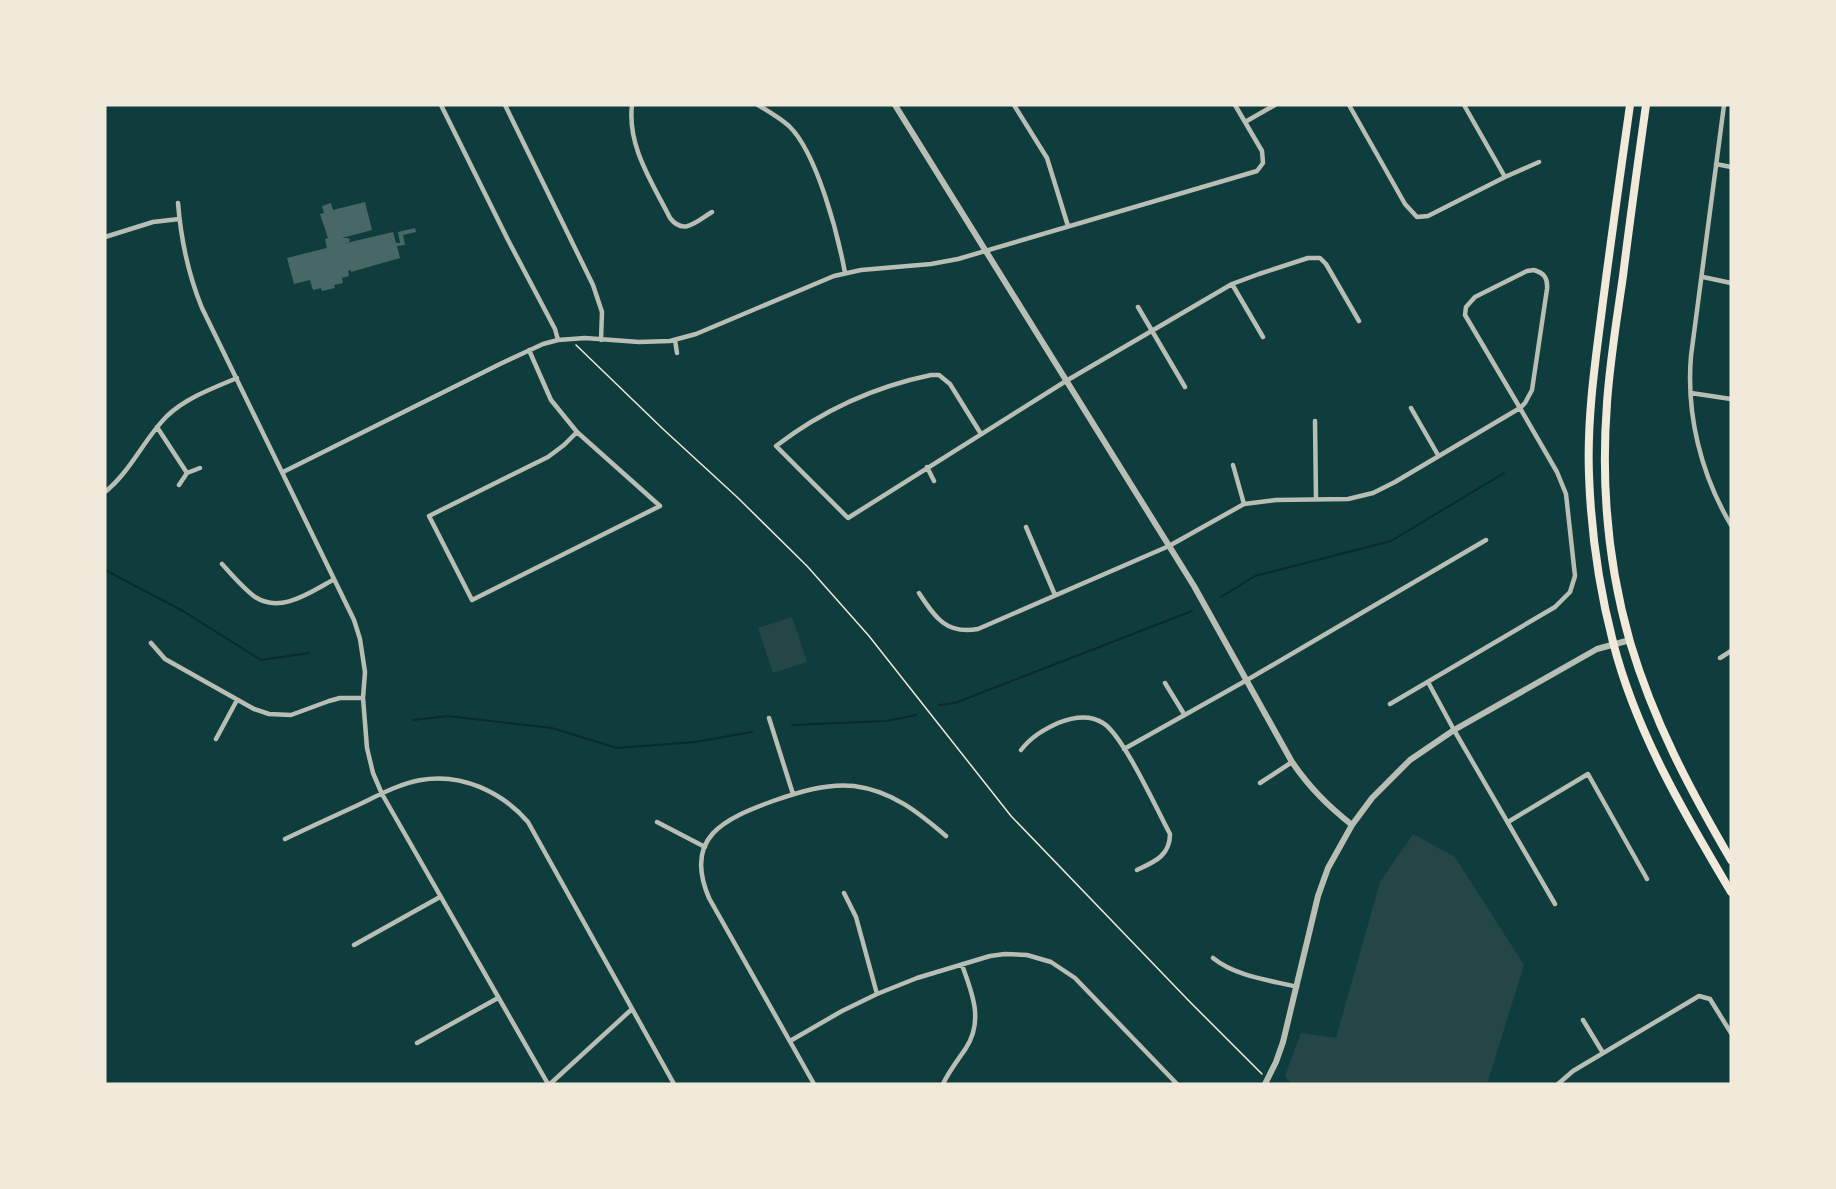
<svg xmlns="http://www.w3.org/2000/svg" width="1836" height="1189" font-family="'PT Sans Narrow',sans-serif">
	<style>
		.green { fill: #244646 }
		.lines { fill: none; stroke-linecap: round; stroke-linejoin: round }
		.stream { stroke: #0a2a2b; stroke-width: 2 }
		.building { fill: #486865 }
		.path { stroke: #f1e9da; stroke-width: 1.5 }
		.minor { stroke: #b8beb3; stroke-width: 4.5 }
		.tertiary { stroke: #b8beb3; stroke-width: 6 }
		.primary { stroke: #f1e9da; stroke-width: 8 }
	</style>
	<rect width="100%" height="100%" fill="#0f3d3e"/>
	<path class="green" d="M 792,617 L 807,662 L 773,673 L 758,628 Z
		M 1413,834 L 1455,857 L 1524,965 L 1487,1084 L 1291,1084 L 1285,1076 L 1301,1033 L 1336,1038 L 1380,882 Z"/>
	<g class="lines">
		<path class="stream" d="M 105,570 L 183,611 L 261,660 L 309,653
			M 1221,597 L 1255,576 L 1391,541 L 1504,473
			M 939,705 L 955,703 L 1192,611
			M 413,720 L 448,716 L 552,728 L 617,748 L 695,742 L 752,732
			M 792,725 L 886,721 L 916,715"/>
	</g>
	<path class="building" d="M 365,202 L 372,230 L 342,238 L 347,238 L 350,239 L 349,242 L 342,244 L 393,232 L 396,243 L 400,243 L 398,232 L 415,228 L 416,232 L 403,235 L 405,245 L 397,246 L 400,258 L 351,272 L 351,270 L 348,271 L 349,276 L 342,278 L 343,283 L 334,285 L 335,288 L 322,291 L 321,288 L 313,290 L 310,280 L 294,284 L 287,258 L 327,248 L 325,239 L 328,238 L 320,214 L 324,213 L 322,206 L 331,203 L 333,210 Z"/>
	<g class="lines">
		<path class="path" d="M 576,345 L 663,429 L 737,497 L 807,566 L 869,636 L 1011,816 L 1190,1002 L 1262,1074"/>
		<path class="minor" d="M 441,105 L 508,240 L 555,329 L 558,340
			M 505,105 L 593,285 L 602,312 L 601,340
			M 632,105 C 627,146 652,182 670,218 C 684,236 697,221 712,212
			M 758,105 C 768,111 780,118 789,126 C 817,153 838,235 845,273
			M 1014,105 L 1047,158 L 1068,226
			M 1349,105 L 1405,204 L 1417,217 L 1428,216 L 1505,177 L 1539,162
			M 1464,105 L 1505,177
			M 1724,105 L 1691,356 C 1686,414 1701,475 1731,525
			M 1245,122 L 1275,105
			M 1716,164 L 1731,167
			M 178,203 C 181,240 188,274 202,308 L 354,620 L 360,639 L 365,672 L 363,698 L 367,748 L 373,773 L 382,794 L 548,1084
			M 105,237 L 153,222 L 179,219
			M 1534,270 C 1544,273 1548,278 1547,289 L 1532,390 L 1525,403 L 1520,408 L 1465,315 L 1466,307 L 1475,297 L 1527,271 Z
			M 1703,277 L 1731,283
			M 1232,284 L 1263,337
			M 1138,307 L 1185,387
			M 675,340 L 677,353
			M 529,350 L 551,400 L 577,432
			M 1691,393 L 1731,399
			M 1411,408 L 1438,455
			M 1315,421 L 1316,499
			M 157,427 L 187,473
			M 577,432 L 660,506 L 472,600 L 429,516 L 548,457 L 564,445 Z
			M 981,434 L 950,384 L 939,375 L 931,375 C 873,387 823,410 776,446 L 848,518 L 1066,381 L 1232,284 L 1259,274 L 1308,258 L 1320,258 L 1326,264 L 1359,321
			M 1233,465 L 1244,504
			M 927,467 L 934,481
			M 283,472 L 500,364 L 543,344 L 558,340 L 585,338 L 639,342 L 670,341 L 696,334 L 834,276 L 861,270 L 931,264 L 958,259 L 1257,171 L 1263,163 L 1262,151 L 1235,105
			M 179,485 L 187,473 L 200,468
			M 105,492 C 131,471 144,439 167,416 C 186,398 213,388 237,378
			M 1026,527 L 1055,595
			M 222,564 C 232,575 243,588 255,597 C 281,614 310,592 333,580
			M 919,593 C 935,617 946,635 978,629 L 1169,546 L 1244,504 L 1276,500 L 1348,499 L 1373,493 L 1395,482 L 1520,408 L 1557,472 L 1566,494 L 1575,576 L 1570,592 L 1555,607 L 1390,704
			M 151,643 L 165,659 L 254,709 L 269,714 L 291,715 L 329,701 L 340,698 L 363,698
			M 1720,658 L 1731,651
			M 1428,682 L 1454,730 L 1555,904
			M 1165,683 L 1184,714
			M 769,718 L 793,794
			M 216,739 L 237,700
			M 1124,749 L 1247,680 L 1486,540
			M 1021,750 C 1031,737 1043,730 1058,723 C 1073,717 1089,714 1103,723 C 1123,735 1157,810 1170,834 C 1170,856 1154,862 1137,870
			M 1260,783 L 1292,762
			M 657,822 L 705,847
			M 1508,822 L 1588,774 L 1647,879
			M 285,839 C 308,828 332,817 356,806 C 377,796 398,784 421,780 C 462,773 502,792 528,822 L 674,1084
			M 844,893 L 856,917 L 877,994
			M 354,945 L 440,897
			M 1213,958 C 1235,976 1269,980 1297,987
			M 1583,1020 L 1603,1053
			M 790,1041 L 842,1011 L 877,994 L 917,978 L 990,956 L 1005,954 L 1027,955 L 1051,962 L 1075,978 L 1177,1084
			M 417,1043 L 498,998
			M 550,1084 L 632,1009
			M 814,1084 L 709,898 C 683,837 724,819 773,801 C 799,792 827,783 854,786 C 892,791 918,812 946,836
			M 943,1084 C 949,1071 958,1060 966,1048 C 984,1020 972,993 962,965
			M 1558,1084 L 1573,1071 L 1699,996 L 1710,999 L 1731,1033"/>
		<path class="tertiary" d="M 895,105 L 1194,586 L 1292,762 C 1310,788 1327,805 1352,825
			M 1265,1084 L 1276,1062 L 1283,1042 L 1318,896 L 1328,868 L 1352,825 L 1372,798 L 1410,760 L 1454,730 L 1597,649 L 1630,640"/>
		<path class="primary" d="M 1630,105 C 1620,176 1610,246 1601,317 C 1594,370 1587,422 1589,475 C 1591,531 1599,588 1613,642 C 1636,732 1684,813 1731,892
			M 1646,105 C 1638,162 1630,219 1623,276 C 1617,318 1610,360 1607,403 C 1601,482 1608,565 1630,642 C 1654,722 1689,788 1731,860"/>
	</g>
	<rect width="1836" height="1189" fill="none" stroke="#f1e9da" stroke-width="213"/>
</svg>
